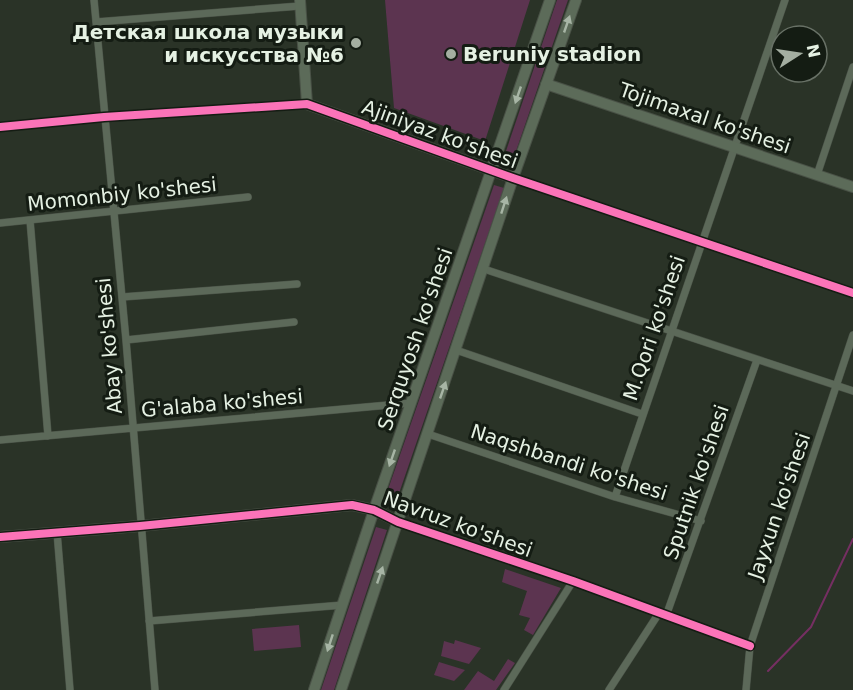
<svg xmlns="http://www.w3.org/2000/svg" width="853" height="690" font-family="'DejaVu Sans',sans-serif">
	<style>
		.green { fill: #5c3450 }
		.lines { fill: none; stroke-linecap: round; stroke-linejoin: round }
		.stream { stroke: #752f62; stroke-width: 2 }
		.street-casing { stroke: #495146; stroke-width: 8 }
		.secondary-casing { stroke: #495146; stroke-width: 12 }
		.street { stroke: #5c6959; stroke-width: 7 }
		.secondary { stroke: #5c6b59; stroke-width: 10 }
		.cycleway-casing { stroke: #141c13; stroke-width: 11 }
		.cycleway { stroke: #fb73b8; stroke-width: 8 }
		.oneway { fill: #a7b5a5 }
		.poi-dot { fill: #a4aea1; stroke: #141c13; stroke-width: 2 }
		.labels { text-anchor: middle; stroke-width: 6; stroke-linejoin: round; paint-order: stroke }
		.poi-label { font-size: 20px; font-weight: bold; fill: #e5f1e3; stroke: #141c13; text-anchor: end }
		.street-label { font-size: 20px; fill: #e5f1e3; stroke: #141c13 }
	</style>
	<rect width="100%" height="100%" fill="#2a3327"/>
	<path class="green" d="M 385,0 L 530,0 L 485,141 L 394,108 Z
		M 557,0 L 568,0 L 515,154 L 506,151 Z
		M 494,185 L 504,188 L 396,502 L 385,498 Z
		M 376,527 L 387,530 L 334,690 L 321,690 Z
		M 505,569 L 561,588 L 533,635 L 524,630 L 530,618 L 519,615 L 527,591 L 502,582 Z
		M 299,625 L 301,647 L 254,651 L 252,629 Z
		M 455,640 L 481,648 L 469,664 L 441,656 L 444,641 L 454,644 Z
		M 508,659 L 515,663 L 496,690 L 464,690 L 478,671 L 494,681 Z
		M 439,662 L 465,670 L 454,681 L 434,675 Z"/>
	<g class="lines">
		<path class="stream" d="M 768,671 L 811,627 L 853,539"/>
		<defs>
			<path id="street" d="M 94,0 L 126,340 L 155,690
				M 96,22 L 300,6
				M 0,127 L 104,117 L 307,104
				M 817,175 L 853,67
				M 513,178 L 853,293
				M 30,220 L 48,436
				M 0,223 L 248,197
				M 484,269 L 853,391
				M 122,297 L 297,284
				M 126,340 L 294,322
				M 456,350 L 642,414
				M 428,434 L 615,497 L 701,521
				M 0,440 L 411,403
				M 615,497 L 785,0
				M 398,522 L 573,581 L 750,646
				M 57,532 L 70,690
				M 666,616 L 757,360
				M 149,621 L 343,605
				M 504,690 L 573,581
				M 609,690 L 659,613
				M 746,690 L 750,646 L 853,335"/>
			<path id="secondary" d="M 300,0 L 307,104 L 513,178
				M 546,84 L 853,187
				M 0,537 L 140,526 L 352,505 L 374,510 L 398,522
				M 314,690 L 374,510 L 550,0
				M 341,690 L 513,178 L 576,0"/>
		</defs>
		<use href="#street" class="street-casing"/>
		<use href="#secondary" class="secondary-casing"/>
		<use href="#street" class="street"/>
		<use href="#secondary" class="secondary"/>
		<defs>
			<path id="cycleway" d="M 0,127 L 104,117 L 307,104 L 513,178 L 853,293
				M 0,537 L 140,526 L 352,505 L 374,510 L 398,522 L 573,581 L 750,646"/>
		</defs>
		<use href="#cycleway" class="cycleway-casing"/>
		<use href="#cycleway" class="cycleway"/>
	</g>
	<defs><path id="oneway-solid" d="M-6-.8H1V-3.2L6.5 0L1 3.2V.8H-6Z" transform="scale(1.5)"/></defs>
	<g class="oneway">
		<use href="#oneway-solid" transform="translate(567 24) rotate(-71)"/>
		<use href="#oneway-solid" transform="translate(518 95) rotate(109)"/>
		<use href="#oneway-solid" transform="translate(504 205) rotate(-72)"/>
		<use href="#oneway-solid" transform="translate(443 390) rotate(-71)"/>
		<use href="#oneway-solid" transform="translate(392 458) rotate(109)"/>
		<use href="#oneway-solid" transform="translate(380 575) rotate(-71)"/>
		<use href="#oneway-solid" transform="translate(330 643) rotate(108)"/>
	</g>
	<g class="poi-dot">
		<circle cx="356" cy="43" r="6"/>
		<circle cx="451" cy="54" r="6"/>
	</g>
	<g class="labels">
		<g class="poi-label">
			<text x="344" y="39">Детская школа музыки<tspan x="344" dy="23">и искусства №6</tspan></text>
			<text x="463" y="61" text-anchor="start">Beruniy stadion</text>
		</g>
		<g class="street-label">
			<text transform="translate(705 118) rotate(19)" y="7">Tojimaxal ko'shesi</text>
			<text transform="translate(440 134) rotate(20)" y="7">Ajiniyaz ko'shesi</text>
			<text transform="translate(122 194) rotate(-6)" y="7">Momonbiy ko'shesi</text>
			<text transform="translate(654 328) rotate(-71)" y="7">M.Qori ko'shesi</text>
			<text transform="translate(415 339) rotate(-71)" y="7">Serquyosh ko'shesi</text>
			<text transform="translate(109 346) rotate(-95)" y="7">Abay ko'shesi</text>
			<text transform="translate(222 403) rotate(-5)" y="7">G'alaba ko'shesi</text>
			<text transform="translate(569 462) rotate(18)" y="7">Naqshbandi ko'shesi</text>
			<text transform="translate(696 482) rotate(-71)" y="7">Sputnik ko'shesi</text>
			<text transform="translate(779 506) rotate(-71)" y="7">Jayxun ko'shesi</text>
			<text transform="translate(458 524) rotate(20)" y="7">Navruz ko'shesi</text>
		</g>
	</g>
	<g transform="translate(799 54) rotate(78)"><circle r="28" fill="#141c13" stroke="#687166" stroke-width="1.5"/>
	<path d="M0-4.5L10 22L0 15L-10 22Z" fill="#a4aea1"/>
	<text y="-9" font-size="16" font-weight="bold" text-anchor="middle" fill="#e5f1e3">N</text>
	</g>
</svg>
